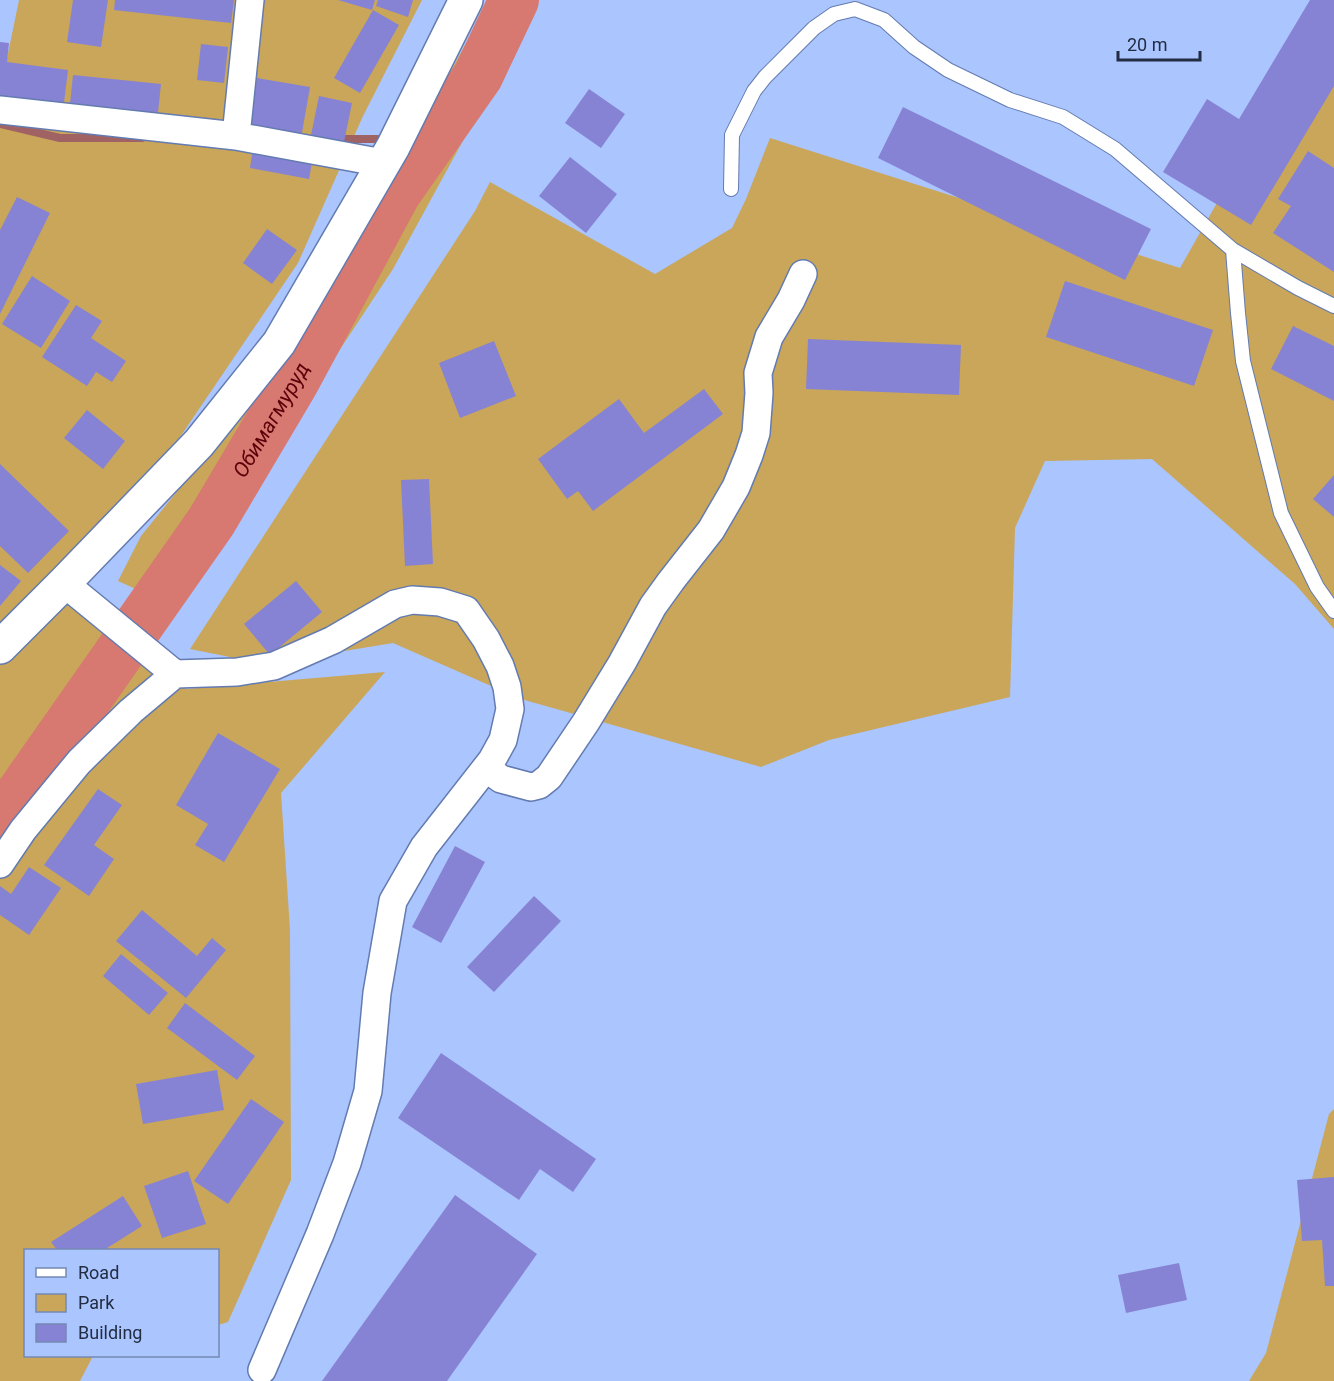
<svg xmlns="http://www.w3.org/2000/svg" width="1334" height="1381" font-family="Roboto,sans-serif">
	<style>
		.green { fill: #c9a659 }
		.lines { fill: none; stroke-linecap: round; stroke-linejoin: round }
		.stream { stroke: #a16263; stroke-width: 8 }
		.river { stroke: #d77871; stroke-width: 50 }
		.building { fill: #8783d4 }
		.lane-casing { stroke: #637bb0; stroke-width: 16 }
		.street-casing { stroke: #637bb0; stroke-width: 30 }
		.secondary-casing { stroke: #637bb0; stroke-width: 36 }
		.lane { stroke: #fff; stroke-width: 14 }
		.street { stroke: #fff; stroke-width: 27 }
		.secondary { stroke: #fff; stroke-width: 33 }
		.labels { text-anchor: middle; stroke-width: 5; stroke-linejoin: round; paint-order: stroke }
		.water-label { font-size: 21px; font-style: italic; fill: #5a0008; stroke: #abc5fe }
	</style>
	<rect width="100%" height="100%" fill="#abc5fe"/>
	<path class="green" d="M 19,0 L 422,0 L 363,116 L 298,263 L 180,437 L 0,626 L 0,69 L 5,68 Z
		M 490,0 L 538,0 L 507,60 L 393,269 L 269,457 L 158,599 L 118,581 L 141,536 L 276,369 L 342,267 Z
		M 1332,0 L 1334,0 L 1334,629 L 1295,584 L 1152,459 L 1045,461 L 1015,528 L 1010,697 L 829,740 L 761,767 L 521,699 L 393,643 L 265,664 L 190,649 L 475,211 L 490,182 L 655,274 L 732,228 L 746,199 L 770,138 L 1180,268 Z
		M 57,587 L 132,657 L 186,689 L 385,672 L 281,793 L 290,930 L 291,1180 L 228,1322 L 218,1325 L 218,1250 L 26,1250 L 26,1356 L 93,1356 L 80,1381 L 0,1381 L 0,646 Z
		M 1334,1109 L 1334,1381 L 1249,1381 L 1266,1353 L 1329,1114 Z"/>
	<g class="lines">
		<path class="stream" d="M 0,124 L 60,138 L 142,138
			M 317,139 L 388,139
			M 404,139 L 434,139"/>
		<path class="river" id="s1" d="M 0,823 L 211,522 L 294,382 L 396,193 L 478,76 L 514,0"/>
	</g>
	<path class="building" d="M 73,0 L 108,0 L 101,47 L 67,42 Z
		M 115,0 L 234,0 L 231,23 L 114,10 Z
		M 338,0 L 375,0 L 372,10 Z
		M 378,0 L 413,0 L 408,17 L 376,6 Z
		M 1310,0 L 1334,0 L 1334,86 L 1251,225 L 1163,172 L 1207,99 L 1239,119 Z
		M 373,10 L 399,25 L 360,93 L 334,78 Z
		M 0,42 L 9,43 L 7,62 L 68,70 L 63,111 L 0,103 Z
		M 201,44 L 228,47 L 224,83 L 197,80 Z
		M 73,75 L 161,84 L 157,122 L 69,113 Z
		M 257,78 L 310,87 L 300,144 L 247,134 Z
		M 589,89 L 625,114 L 601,148 L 565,123 Z
		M 319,96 L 352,103 L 344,142 L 311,135 Z
		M 903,107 L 1151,229 L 1125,280 L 878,158 Z
		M 253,147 L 313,157 L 309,179 L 250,168 Z
		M 1308,151 L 1334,168 L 1334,272 L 1273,233 L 1291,206 L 1278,199 Z
		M 570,157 L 617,194 L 586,233 L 539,196 Z
		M 17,197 L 50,213 L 0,314 L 0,230 Z
		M 267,229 L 297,250 L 272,284 L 243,263 Z
		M 32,276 L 70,301 L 41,348 L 2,324 Z
		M 1065,281 L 1213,330 L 1194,386 L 1046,337 Z
		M 76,305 L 102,321 L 91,338 L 126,361 L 112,382 L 96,372 L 87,386 L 42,357 Z
		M 1293,326 L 1334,346 L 1334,401 L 1271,369 Z
		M 808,339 L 961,345 L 959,395 L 806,389 Z
		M 494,341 L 516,396 L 460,418 L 439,363 Z
		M 704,389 L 723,414 L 593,511 L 578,491 L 567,499 L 538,459 L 619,399 L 644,433 Z
		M 87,410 L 125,441 L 103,469 L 64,438 Z
		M 0,464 L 69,531 L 28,573 L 0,546 Z
		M 1334,475 L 1334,517 L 1313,499 Z
		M 429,479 L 433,564 L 405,566 L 401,480 Z
		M 0,565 L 21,581 L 0,606 Z
		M 296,581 L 322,612 L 270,655 L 244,624 Z
		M 218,733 L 280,769 L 224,862 L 195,845 L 208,824 L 176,805 Z
		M 98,789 L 122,805 L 94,845 L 114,859 L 89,896 L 44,865 Z
		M 455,846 L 485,862 L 441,943 L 412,927 Z
		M 29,867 L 61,888 L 29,935 L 0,915 L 0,886 L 11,894 Z
		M 534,896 L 561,921 L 494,992 L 467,967 Z
		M 142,910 L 197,956 L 212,938 L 226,950 L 186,998 L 116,941 Z
		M 121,954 L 168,993 L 149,1015 L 103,976 Z
		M 185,1003 L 255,1056 L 237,1080 L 167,1028 Z
		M 441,1053 L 596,1159 L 573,1192 L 540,1169 L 519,1200 L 398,1118 Z
		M 217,1070 L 224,1110 L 143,1124 L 136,1084 Z
		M 251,1099 L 284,1122 L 228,1204 L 194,1181 Z
		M 188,1171 L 206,1224 L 162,1238 L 144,1186 Z
		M 1334,1177 L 1334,1286 L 1325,1286 L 1322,1240 L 1302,1241 L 1297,1180 Z
		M 455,1195 L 537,1254 L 447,1381 L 322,1381 Z
		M 123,1196 L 142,1226 L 104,1250 L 57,1250 L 51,1242 Z
		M 1179,1263 L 1187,1300 L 1126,1313 L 1118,1275 Z"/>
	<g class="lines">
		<defs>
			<path id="lane" d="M 731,189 L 732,135 L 754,91 L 765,77 L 814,28 L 834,14 L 855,9 L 884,20 L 914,47 L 948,70 L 1010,100 L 1063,117 L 1115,149 L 1233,250 L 1298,288 L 1334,306
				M 1233,250 L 1238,313 L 1243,361 L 1281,513 L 1317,587 L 1334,611"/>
			<path id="street" d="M 250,0 L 236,136 L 383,163
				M 0,110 L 236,136
				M 64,583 L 175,674
				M 486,768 L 501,779 L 531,787 L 539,785 L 549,777 L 586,722 L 622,663 L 653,606 L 671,581 L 711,530 L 736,487 L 749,455 L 756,433 L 759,393 L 758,373 L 769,337 L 791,300 L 803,274
				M 0,864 L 23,830 L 79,762 L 131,711 L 175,674 L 237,672 L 274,666 L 333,640 L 395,604 L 412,600 L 440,602 L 466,610 L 486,639 L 500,666 L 507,687 L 510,709 L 503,740 L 492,760 L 424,847 L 393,901 L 377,993 L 368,1091 L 347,1163 L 320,1234 L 262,1370"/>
			<path id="secondary" d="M 0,647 L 64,583 L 199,443 L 279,343 L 393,147 L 466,0"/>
		</defs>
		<use href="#lane" class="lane-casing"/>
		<use href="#street" class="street-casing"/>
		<use href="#secondary" class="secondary-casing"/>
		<use href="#lane" class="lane"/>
		<use href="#street" class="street"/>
		<use href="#secondary" class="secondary"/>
	</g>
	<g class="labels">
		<g class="water-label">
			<text dy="7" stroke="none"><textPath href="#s1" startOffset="486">Обимагмуруд</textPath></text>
		</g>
	</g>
	<rect x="24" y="1249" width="195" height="108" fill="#abc5fe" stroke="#7488b3" stroke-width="1.5"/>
	<rect x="36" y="1268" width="30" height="9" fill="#ffffff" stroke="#7488b3" stroke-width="1.5"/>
	<text x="78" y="1279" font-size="18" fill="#222d43">Road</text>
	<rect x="36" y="1294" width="30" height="18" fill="#c9a659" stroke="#7488b3" stroke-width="1.5"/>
	<text x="78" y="1309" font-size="18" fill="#222d43">Park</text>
	<rect x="36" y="1324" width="30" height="18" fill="#8783d4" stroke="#7488b3" stroke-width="1.5"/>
	<text x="78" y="1339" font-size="18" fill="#222d43">Building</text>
	<path d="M1118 51v9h82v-9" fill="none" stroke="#222d43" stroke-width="3"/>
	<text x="1127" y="51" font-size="18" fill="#222d43" stroke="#abc5fe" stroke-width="4.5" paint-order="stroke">20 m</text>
</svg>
